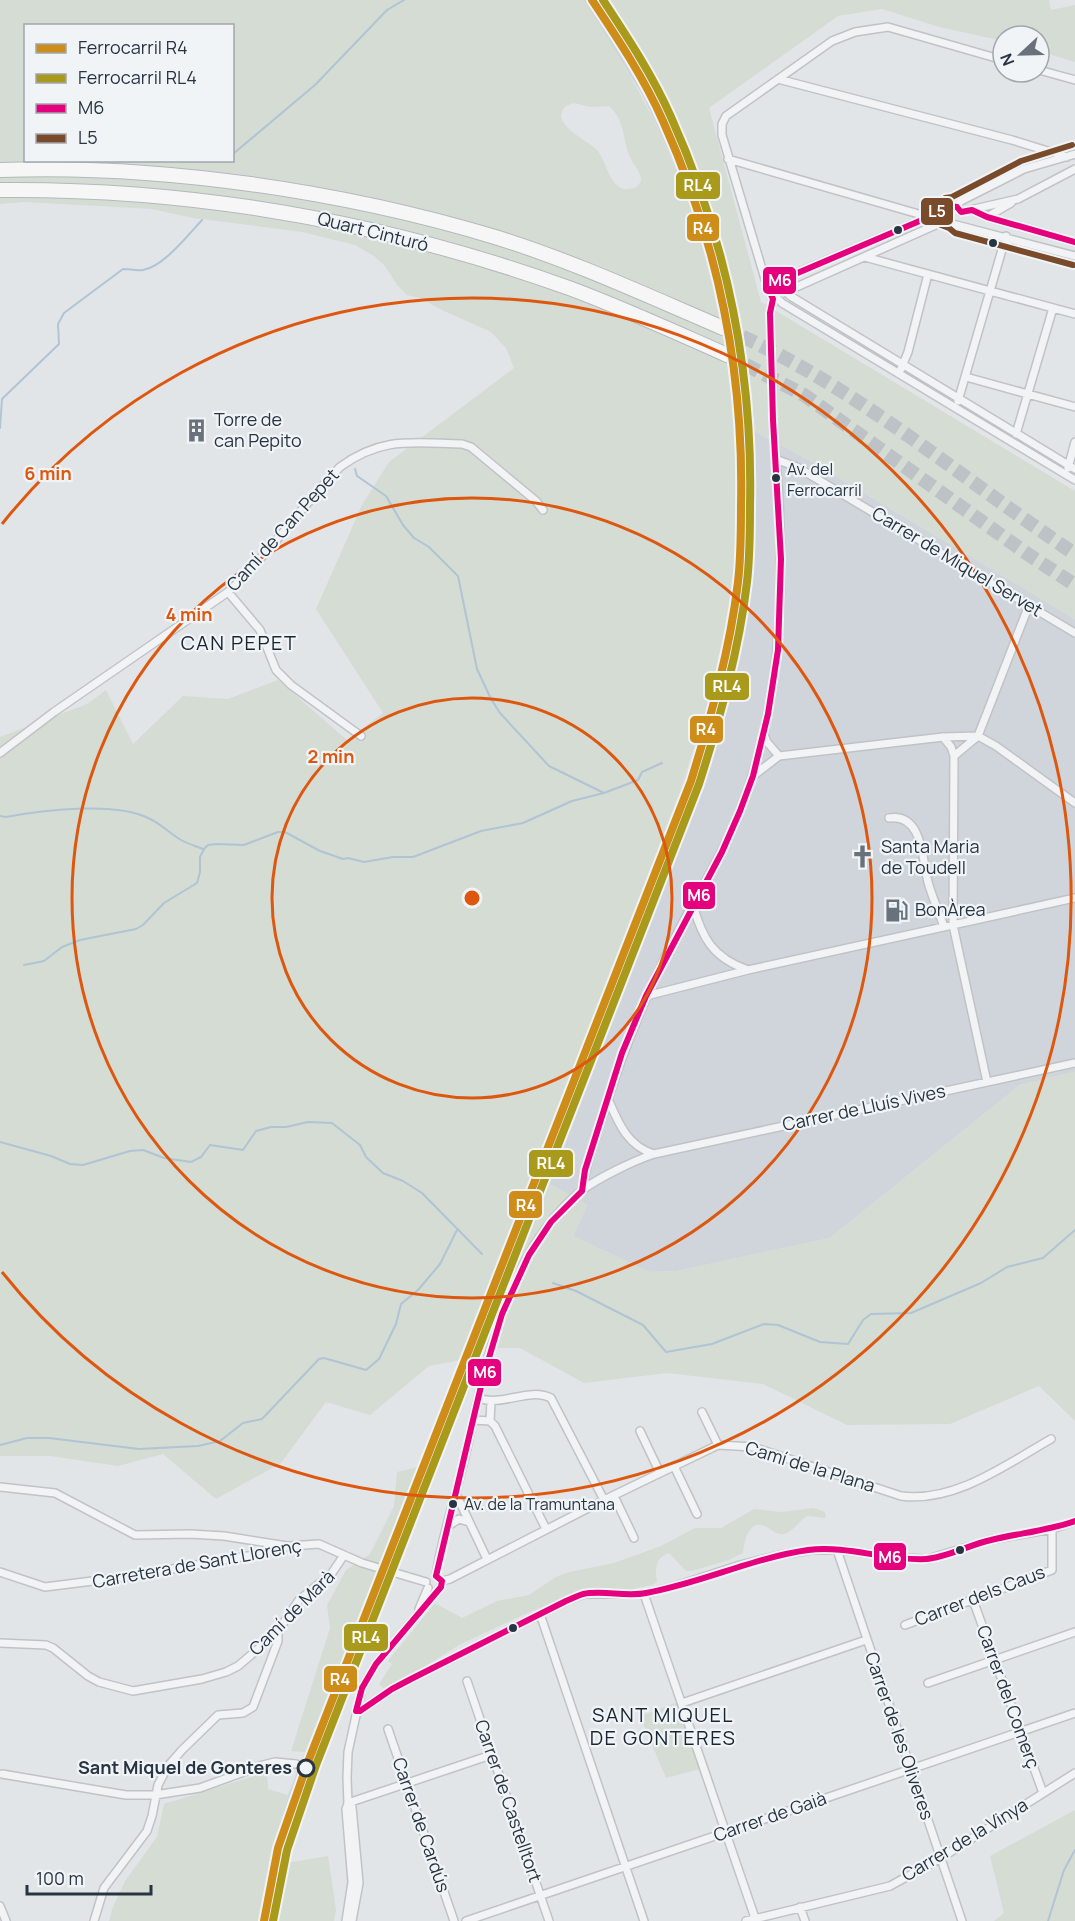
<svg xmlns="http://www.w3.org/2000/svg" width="1075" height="1921" font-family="Manrope,sans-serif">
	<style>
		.built { fill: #d0d5db }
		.green { fill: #d4dcd3; fill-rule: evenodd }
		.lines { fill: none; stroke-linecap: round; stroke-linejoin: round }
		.stream { stroke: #b0c4d4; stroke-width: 2 }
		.highway-tunnel { stroke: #bdc2c7; stroke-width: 14; stroke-dasharray: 14 7; stroke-linecap: butt }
		.street-casing { stroke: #c0c3c6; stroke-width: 10 }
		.highway-casing { stroke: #b4b8bd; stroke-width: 16 }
		.street { stroke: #f2f3f4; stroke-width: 7 }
		.highway { stroke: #f6f6f7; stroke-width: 14 }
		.street-bridge-casing { stroke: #c0c3c6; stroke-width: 10; stroke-linecap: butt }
		.street-bridge { stroke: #f2f3f4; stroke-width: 7 }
		.bus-1-casing { stroke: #f0f4f7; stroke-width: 10 }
		.bus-2-casing { stroke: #f0f4f7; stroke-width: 10 }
		.bus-1 { stroke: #e5007d; stroke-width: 6 }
		.bus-2 { stroke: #7a4b2a; stroke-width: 6 }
		.rail-1-casing { stroke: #f0f4f7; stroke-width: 12 }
		.rail-2-casing { stroke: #f0f4f7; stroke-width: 12 }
		.rail-1 { stroke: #cd8d18; stroke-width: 8 }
		.rail-2 { stroke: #a99a1c; stroke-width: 8 }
		.ring { fill: none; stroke: #de570f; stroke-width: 3 }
		.bus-dot { fill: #283442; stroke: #f0f4f7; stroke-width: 2 }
		.stop-dot { fill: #f0f4f7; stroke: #283442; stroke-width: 3 }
		.labels { text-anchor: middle; stroke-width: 4.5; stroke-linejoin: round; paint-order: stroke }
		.bus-label { font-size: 16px; fill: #283442; stroke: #f0f4f7; text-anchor: start }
		.street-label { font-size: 18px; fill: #283442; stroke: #f0f4f7 }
		.poi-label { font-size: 18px; fill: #283442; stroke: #f0f4f7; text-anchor: start }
		.stop-label { font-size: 18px; font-weight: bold; fill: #283442; stroke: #f0f4f7; text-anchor: end }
		.neighbourhood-label { font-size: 20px; letter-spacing: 1.5px; fill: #1a2533; stroke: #f0f4f7 }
		.centre { fill: #de570f; stroke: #f0f4f7; stroke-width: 3 }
		.ring-label { font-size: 18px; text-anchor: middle; font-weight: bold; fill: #de570f; stroke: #f0f4f7; stroke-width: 4.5; stroke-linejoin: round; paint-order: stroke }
		.line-badge { stroke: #f0f4f7; stroke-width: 2 }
		.badge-label { font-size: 16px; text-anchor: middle; font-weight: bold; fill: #fff }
	</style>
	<rect width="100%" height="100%" fill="#e2e5e8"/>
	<path class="built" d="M 583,0 L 610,0 L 656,72 L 683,128 L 716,227 L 746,343 L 756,432 L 814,463 L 1075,619 L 1075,1072 L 1020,1085 L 830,1238 L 677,1271 L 649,1272 L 573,1236 L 587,1205 L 546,1182 L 485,1348 L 396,1563 L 327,1741 L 310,1792 L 308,1792 L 286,1863 L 277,1921 L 258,1921 L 269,1861 L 288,1795 L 461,1360 L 480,1304 L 540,1161 L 613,964 L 659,850 L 691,760 L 724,639 L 734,569 L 738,505 L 737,431 L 716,298 L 701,239 L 672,159 L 642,94 Z"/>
	<path class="green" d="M 0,0 L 583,0 C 595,15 604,32 614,49 C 667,134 703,225 720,324 C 726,359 734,395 737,431 C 739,455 739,480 738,503 C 736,661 674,811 617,955 C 590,1022 567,1091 541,1158 C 514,1226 484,1291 461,1360 L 429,1366 L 370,1415 L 326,1402 L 281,1463 L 216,1499 L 163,1454 L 118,1466 L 50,1456 L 0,1456 L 0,737 L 87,704 L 106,690 L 133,744 L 183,696 L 228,699 L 278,680 L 347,740 L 383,713 L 316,609 L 362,505 L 389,462 L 514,368 L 506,348 L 491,332 L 444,311 L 420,298 L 407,295 L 397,285 L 385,266 L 374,256 L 355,245 L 302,232 L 193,218 L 152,209 L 25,202 L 0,204 ZM 26,26 L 232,26 L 232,160 L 26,160 ZM 573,103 L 591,107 L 609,106 C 626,121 622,141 631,159 C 635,168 641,171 641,181 L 637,187 C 631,189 625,191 619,187 C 608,179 606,162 598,151 C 589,141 556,127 562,112 C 564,106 568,105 573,103 Z
		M 610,0 L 1049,0 L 1051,10 L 1075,5 L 1075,62 L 1039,51 L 1039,36 L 1003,36 L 1003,41 L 939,27 L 882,9 L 838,16 L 709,108 L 761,302 L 1075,491 L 1075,619 L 814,463 L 756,432 L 746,343 L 716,227 L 683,128 L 656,72 Z
		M 1075,1072 L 1075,1421 L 1039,1386 L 950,1424 L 847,1425 L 763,1384 L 667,1373 L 584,1383 L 520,1348 L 485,1348 L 546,1182 L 587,1205 L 573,1236 L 649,1272 L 677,1271 L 830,1238 L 1020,1085 Z
		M 418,1467 L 305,1752 L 291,1751 L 330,1628 L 327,1605 L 346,1570 L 370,1554 L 394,1506 L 397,1472 Z
		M 814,1508 L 825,1512 L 826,1518 L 807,1516 C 799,1521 793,1532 784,1534 C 777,1535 773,1531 767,1527 C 750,1517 744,1540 743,1553 L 729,1560 L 692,1571 L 686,1571 L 669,1553 C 655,1558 655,1569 657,1582 L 652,1585 L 628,1590 L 590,1588 L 525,1614 L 459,1645 L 406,1678 L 383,1688 L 379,1684 L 392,1664 L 388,1661 L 435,1603 L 462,1618 L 497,1601 L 529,1595 L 556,1577 L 569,1572 L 614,1563 L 661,1546 L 695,1528 L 721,1528 L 754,1509 L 781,1512 Z
		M 678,1702 L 700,1769 L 666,1778 L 640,1716 Z
		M 267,1772 L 268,1789 L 288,1795 L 269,1861 L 258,1921 L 109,1921 L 113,1907 L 125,1881 L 157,1837 L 164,1804 Z
		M 1075,1810 L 1075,1921 L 994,1921 L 1004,1913 L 990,1856 Z
		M 328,1856 L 336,1910 L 334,1921 L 277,1921 L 286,1863 Z"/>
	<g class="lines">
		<path class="stream" d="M 233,154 L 315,85 L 387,10 L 404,0
			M 0,428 L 2,399 L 59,344 L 58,324 L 64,313 L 123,269 C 129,269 137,271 143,270 C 163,267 188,235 202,220
			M 355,469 L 357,476 L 386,496 L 403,525 L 414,538 L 429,547 L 458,576 L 477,669 L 491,699 L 500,713 L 549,766 L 604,793 L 638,780 L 642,772 L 662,763
			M 0,816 L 6,817 C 43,810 112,802 146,817 C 159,822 169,833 181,840 C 188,844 196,846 203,849
			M 24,965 L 44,961 L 62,947 L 80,940 L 136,929 L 143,925 L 164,903 L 197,883 L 200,872 L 200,857 L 204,849 L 208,845 L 217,844 L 244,845 L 278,832 L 285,832 L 320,851 L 343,859 L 348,858 L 364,862 L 393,857 L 413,857 L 481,831 L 523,823 L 572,801 L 604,793
			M 0,1142 L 51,1156 L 70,1164 L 83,1165 L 130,1151 L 143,1150 L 164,1158 L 191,1162 L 201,1157 L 210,1145 L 243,1150 L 256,1131 L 271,1127 L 286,1127 L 308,1122 L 332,1123 L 360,1145 L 366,1157 L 383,1173 L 403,1181 L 422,1193 L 482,1254
			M 553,1283 L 576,1291 L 643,1325 L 666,1352 L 712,1344 L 764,1324 L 778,1325 L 820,1342 L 848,1344 L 863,1320 L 871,1314 L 911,1313 L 981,1283 L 1007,1267 L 1043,1258 L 1075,1230
			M 0,1445 L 27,1438 L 49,1438 L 139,1449 L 198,1446 L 220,1441 L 243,1423 L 262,1419 L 319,1359 L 324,1358 L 366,1370 L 379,1359 L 396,1324 L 401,1304 L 418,1290 L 440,1264 L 457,1230
			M 1048,1921 L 1064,1870 L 1075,1850"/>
		<path class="highway-tunnel" d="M 723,328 C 852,383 959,477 1075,554
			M 727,355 L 804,395 L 1029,555 L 1075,585"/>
		<defs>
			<path id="street" d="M 1039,70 L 1075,80
				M 778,79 L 1012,140 L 1067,157
				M 728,159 L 929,217
				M 972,210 L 987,217 L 1075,242
				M 946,212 L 949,206 L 956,206 L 961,201 L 1024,169 L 1075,154
				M 961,212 L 1018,199 L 1075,169
				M 987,217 L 1011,203
				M 945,222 L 1075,256
				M 865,257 L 1075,314
				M 773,283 L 929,217 L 946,212
				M 775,283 L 792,297 L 1075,469
				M 783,293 L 949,219
				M 776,297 L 782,303 L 1075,480
				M 770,313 L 773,299 L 765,279 L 722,135 L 722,124 L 726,116 L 832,41 L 855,32 L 888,27 L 1003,60
				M 901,369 L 908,352 L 928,274
				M 966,377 L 1075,407
				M 958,401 L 1006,236
				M 1016,434 L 1053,308
				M 775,459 L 797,467 L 1075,633
				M 1068,468 L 1075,442
				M 228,592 L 260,630 L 276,670 L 291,685 L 361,736
				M 764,735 L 767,742 L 779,756
				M 943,737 L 951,747 L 954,756 L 953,925 L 987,1082
				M 0,753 L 54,712 L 228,592 C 269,554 301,507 340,467 C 382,436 413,443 462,444 L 471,447 L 536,501 L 543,510
				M 954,756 L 978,736 L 1029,605
				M 753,776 L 779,756 L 943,737 L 978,736 L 996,746 L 1075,803
				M 889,818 C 923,813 922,859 928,882 C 932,897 939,912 944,927
				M 693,905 C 702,938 713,958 748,970
				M 646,996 L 748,970 L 1075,898
				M 608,1099 C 618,1122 627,1146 654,1154 L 1075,1063
				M 582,1191 C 586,1164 595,1138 604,1112 C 624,1046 650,985 682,924 C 702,886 725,850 740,810 C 779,712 784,606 779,502 C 778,475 774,447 773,420
				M 478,1398 C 503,1407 528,1387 551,1398 L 604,1500
				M 702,1412 L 718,1445
				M 473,1420 L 490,1421 L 495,1426 L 546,1529
				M 490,1421 L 491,1402
				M 640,1431 L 660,1473
				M 674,1466 L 697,1514
				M 0,1487 L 55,1493 L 135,1535 L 190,1534 L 224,1536 L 287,1546
				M 456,1494 L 487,1559
				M 614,1496 L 634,1538
				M 448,1526 L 459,1519 L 469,1522
				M 837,1550 L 962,1921
				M 0,1572 L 45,1587 L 132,1576 L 259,1554 L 289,1546 L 319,1544 L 362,1563 L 426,1582
				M 436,1576 C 442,1535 456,1496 465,1457 C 485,1366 505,1253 581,1191 C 598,1178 633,1161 654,1154
				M 442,1581 L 450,1579 L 604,1500 L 718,1445 L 753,1447 L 901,1496 C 955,1503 1007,1464 1051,1439
				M 644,1594 L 755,1918
				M 973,1600 L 1043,1793
				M 419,1609 L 428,1588
				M 540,1614 L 644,1921
				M 905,1625 L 1052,1570 L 1052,1529
				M 0,1643 L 46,1645 L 53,1648 L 88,1676 L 99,1682 L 133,1691 L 202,1679 L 226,1672 L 238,1666 L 251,1655 L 278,1631 L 299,1600 L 332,1573 L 344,1555
				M 467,1681 L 549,1921
				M 928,1683 L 1075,1632
				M 682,1703 L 866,1640
				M 356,1711 L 360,1711 L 392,1689 L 411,1679 L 566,1601 L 584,1594 L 644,1594 L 676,1586 L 740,1565 L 780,1555 L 811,1550 L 843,1550 L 900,1558 L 928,1559 L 990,1540 L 1052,1529 L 1075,1521
				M 388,1729 L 454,1921
				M 2,1774 L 126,1795 L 155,1795 L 200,1788 L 263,1765 L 275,1762 L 296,1764
				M 348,1803 L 491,1755
				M 348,1803 L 352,1807 L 359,1883 L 352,1921
				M 0,1906 L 6,1921
				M 800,1907 L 805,1921
				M 94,1921 L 104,1888 L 147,1831 L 152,1816 L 158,1785 L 168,1766 L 182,1750 L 218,1715 L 243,1713 L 253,1707 L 278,1641 L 278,1631
				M 346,1921 L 352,1882 L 346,1809 L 348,1803 L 347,1778 L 348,1752 L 362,1688 L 376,1664 L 441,1587 L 442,1581
				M 466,1921 L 1075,1713
				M 746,1921 L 890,1886 L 941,1858 L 1075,1773"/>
			<path id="highway" d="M 0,170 C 160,164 342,191 495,237 C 573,261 648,296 723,328
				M 0,190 C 195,188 385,222 569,288 C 623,308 675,332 727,355"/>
		</defs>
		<use href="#street" class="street-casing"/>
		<use href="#highway" class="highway-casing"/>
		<use href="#street" class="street"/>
		<use href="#highway" class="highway"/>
		<defs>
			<path id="street-bridge" d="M 770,313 L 773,420"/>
		</defs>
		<use href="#street-bridge" class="street-bridge-casing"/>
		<use href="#street-bridge" class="street-bridge"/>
		<defs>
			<path id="bus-1" d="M 582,1191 L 585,1170 L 622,1053 L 646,996 L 722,852 L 740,811 L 753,776 L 768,714 L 778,650 L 781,559 L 773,420 L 770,313 L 773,299 L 767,286 L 929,217 L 946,212 L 951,206 L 957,207 L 961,212 L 972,210 L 987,217 L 1075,242
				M 436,1576 L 483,1378 L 502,1314 L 529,1255 L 551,1222 L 582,1191
				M 356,1711 L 360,1711 L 392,1689 L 411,1679 L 566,1601 C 571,1599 577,1596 583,1594 C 603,1590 626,1597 646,1593 C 702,1583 752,1558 808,1550 C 848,1545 886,1561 926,1559 C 946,1558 971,1544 991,1540 C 1019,1533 1047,1531 1075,1521
				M 356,1711 L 362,1688 L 376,1664 L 441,1587 L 442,1581 L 436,1576"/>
			<path id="bus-2" d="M 1072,145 L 1021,161 L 952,197 L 945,198 L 936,213 L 941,225 L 949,228 L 955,233 L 1073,265"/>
		</defs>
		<use href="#bus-1" class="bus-1-casing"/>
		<use href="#bus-2" class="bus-2-casing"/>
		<use href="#bus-1" class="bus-1"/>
		<use href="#bus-2" class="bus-2"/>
		<defs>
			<path id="rail-1" d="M 264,1921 L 278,1848 L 308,1762 L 691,781 C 711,716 730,650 738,582 C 741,557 741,531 741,505 C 744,372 718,243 663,121 C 644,78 618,39 592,0"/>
			<path id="rail-2" d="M 273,1921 L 287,1850 L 316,1765 L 699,784 C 720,718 739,650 747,582 C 750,556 750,530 750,505 C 753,370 726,240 671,117 C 653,76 628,38 603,0"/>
		</defs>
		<use href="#rail-1" class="rail-1-casing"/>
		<use href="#rail-2" class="rail-2-casing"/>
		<use href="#rail-1" class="rail-1"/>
		<use href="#rail-2" class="rail-2"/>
	</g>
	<g class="ring">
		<circle cx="472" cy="898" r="200"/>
		<circle cx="472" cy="898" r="400"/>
		<path d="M2 524A600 600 0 1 1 2 1272"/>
	</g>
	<defs>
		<symbol id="building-bare" viewBox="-9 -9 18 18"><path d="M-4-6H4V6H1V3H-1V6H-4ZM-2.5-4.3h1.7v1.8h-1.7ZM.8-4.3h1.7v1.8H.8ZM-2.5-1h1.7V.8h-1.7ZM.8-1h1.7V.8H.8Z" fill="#69727c" stroke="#f0f4f7" stroke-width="2.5" paint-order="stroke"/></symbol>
		<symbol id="church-bare" viewBox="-9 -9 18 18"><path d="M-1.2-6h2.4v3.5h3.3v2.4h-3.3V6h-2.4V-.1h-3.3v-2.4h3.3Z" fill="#69727c" stroke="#f0f4f7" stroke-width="2.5" paint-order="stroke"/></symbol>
		<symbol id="fuel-bare" viewBox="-9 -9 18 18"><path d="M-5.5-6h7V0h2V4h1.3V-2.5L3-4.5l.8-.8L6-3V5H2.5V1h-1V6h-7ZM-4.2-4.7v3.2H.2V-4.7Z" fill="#69727c" stroke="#f0f4f7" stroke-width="2.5" paint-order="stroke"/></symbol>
	</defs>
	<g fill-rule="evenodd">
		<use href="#building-bare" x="180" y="414" width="33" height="33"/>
		<use href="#church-bare" x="846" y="840" width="33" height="33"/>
		<use href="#fuel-bare" x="880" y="894" width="33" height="33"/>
	</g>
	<g class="bus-dot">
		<circle cx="898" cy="230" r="5"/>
		<circle cx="993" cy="243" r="5"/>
		<circle cx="776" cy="478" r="5"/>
		<circle cx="453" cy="1504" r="5"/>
		<circle cx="960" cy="1550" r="5"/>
		<circle cx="513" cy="1628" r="5"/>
	</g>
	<circle class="stop-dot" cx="306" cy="1768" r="8"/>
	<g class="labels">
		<g class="bus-label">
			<text x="787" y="475">Av. del<tspan x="787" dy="21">Ferrocarril</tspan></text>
			<text x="464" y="1510">Av. de la Tramuntana</text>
		</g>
		<g class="street-label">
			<text transform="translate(373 232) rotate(14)" y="6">Quart Cinturó</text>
			<text transform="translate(283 530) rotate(-48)" y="6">Camí de Can Pepet</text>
			<text transform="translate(957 562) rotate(31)" y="6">Carrer de Miquel Servet</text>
			<text transform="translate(864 1108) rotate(-12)" y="6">Carrer de Lluís Vives</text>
			<text transform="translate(810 1467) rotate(17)" y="6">Camí de la Plana</text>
			<text transform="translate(197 1564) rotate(-10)" y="6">Carretera de Sant Llorenç</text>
			<text transform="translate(980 1596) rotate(-21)" y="6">Carrer dels Caus</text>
			<text transform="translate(292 1613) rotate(-45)" y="6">Camí de Marà</text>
			<text transform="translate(1008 1697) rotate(70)" y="6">Carrer del Comerç</text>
			<text transform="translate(899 1736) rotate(71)" y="6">Carrer de les Oliveres</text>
			<text transform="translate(508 1801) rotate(71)" y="6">Carrer de Castelltort</text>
			<text transform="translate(770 1817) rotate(-19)" y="6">Carrer de Gaià</text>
			<text transform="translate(421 1825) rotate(71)" y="6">Carrer de Cardús</text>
			<text transform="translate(965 1840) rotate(-31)" y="6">Carrer de la Vinya</text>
		</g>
		<g class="poi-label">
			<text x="214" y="426">Torre de<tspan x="214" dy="21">can Pepito</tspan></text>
			<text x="881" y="853">Santa Maria<tspan x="881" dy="21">de Toudell</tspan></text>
			<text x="915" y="916">BonÀrea</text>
		</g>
		<g class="stop-label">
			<text x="292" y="1774">Sant Miquel de Gonteres</text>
		</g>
		<g class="neighbourhood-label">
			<text x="239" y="650">CAN PEPET</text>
			<text x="663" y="1722">SANT MIQUEL<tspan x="663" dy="23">DE GONTERES</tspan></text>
		</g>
	</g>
	<circle cx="472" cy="898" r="9" class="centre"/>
	<g class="ring-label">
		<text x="48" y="480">6 min</text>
		<text x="189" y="621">4 min</text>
		<text x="331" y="763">2 min</text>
	</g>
	<g class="line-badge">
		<rect x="675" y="171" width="46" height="29" rx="6" fill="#a99a1c"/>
		<rect x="920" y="197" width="34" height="29" rx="6" fill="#7a4b2a"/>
		<rect x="686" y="213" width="34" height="29" rx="6" fill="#cd8d18"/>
		<rect x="762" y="266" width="35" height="29" rx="6" fill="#e5007d"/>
		<rect x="704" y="672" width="46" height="29" rx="6" fill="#a99a1c"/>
		<rect x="689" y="715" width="35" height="29" rx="6" fill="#cd8d18"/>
		<rect x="682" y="881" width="34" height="29" rx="6" fill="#e5007d"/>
		<rect x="528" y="1149" width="46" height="29" rx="6" fill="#a99a1c"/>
		<rect x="508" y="1190" width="35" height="29" rx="6" fill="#cd8d18"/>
		<rect x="467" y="1358" width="35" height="29" rx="6" fill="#e5007d"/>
		<rect x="873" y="1542" width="34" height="29" rx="6" fill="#e5007d"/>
		<rect x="343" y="1623" width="46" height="29" rx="6" fill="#a99a1c"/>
		<rect x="323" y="1665" width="35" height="28" rx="6" fill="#cd8d18"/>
	</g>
	<g class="badge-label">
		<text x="698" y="191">RL4</text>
		<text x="937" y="217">L5</text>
		<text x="703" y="234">R4</text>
		<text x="780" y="286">M6</text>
		<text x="727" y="692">RL4</text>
		<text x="706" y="735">R4</text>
		<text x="699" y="901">M6</text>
		<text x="551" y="1169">RL4</text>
		<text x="526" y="1211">R4</text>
		<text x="485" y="1378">M6</text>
		<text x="890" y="1563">M6</text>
		<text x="366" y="1643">RL4</text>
		<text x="340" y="1685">R4</text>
	</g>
	<rect x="24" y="24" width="210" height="138" fill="#f0f4f7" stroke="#a0a7af" stroke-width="1.5"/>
	<rect x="36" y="44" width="30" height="9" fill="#cd8d18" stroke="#a0a7af" stroke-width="1.5"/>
	<text x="78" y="54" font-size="18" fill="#283442">Ferrocarril R4</text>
	<rect x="36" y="74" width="30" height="9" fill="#a99a1c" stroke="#a0a7af" stroke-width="1.5"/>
	<text x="78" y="84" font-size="18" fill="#283442">Ferrocarril RL4</text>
	<rect x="36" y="104" width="30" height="9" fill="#e5007d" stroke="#a0a7af" stroke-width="1.5"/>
	<text x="78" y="114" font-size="18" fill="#283442">M6</text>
	<rect x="36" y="134" width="30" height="9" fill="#7a4b2a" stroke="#a0a7af" stroke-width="1.5"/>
	<text x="78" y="144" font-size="18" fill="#283442">L5</text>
	<g transform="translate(1021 54) rotate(248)"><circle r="28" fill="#f0f4f7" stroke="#a0a7af" stroke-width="1.5"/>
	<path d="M0-4.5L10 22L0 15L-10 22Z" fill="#69727c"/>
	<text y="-9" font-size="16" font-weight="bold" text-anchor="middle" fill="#283442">N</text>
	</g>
	<path d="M27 1885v9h124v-9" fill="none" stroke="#283442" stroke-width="3"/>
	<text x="36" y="1885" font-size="18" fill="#283442" stroke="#f0f4f7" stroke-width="4.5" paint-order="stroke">100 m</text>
</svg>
